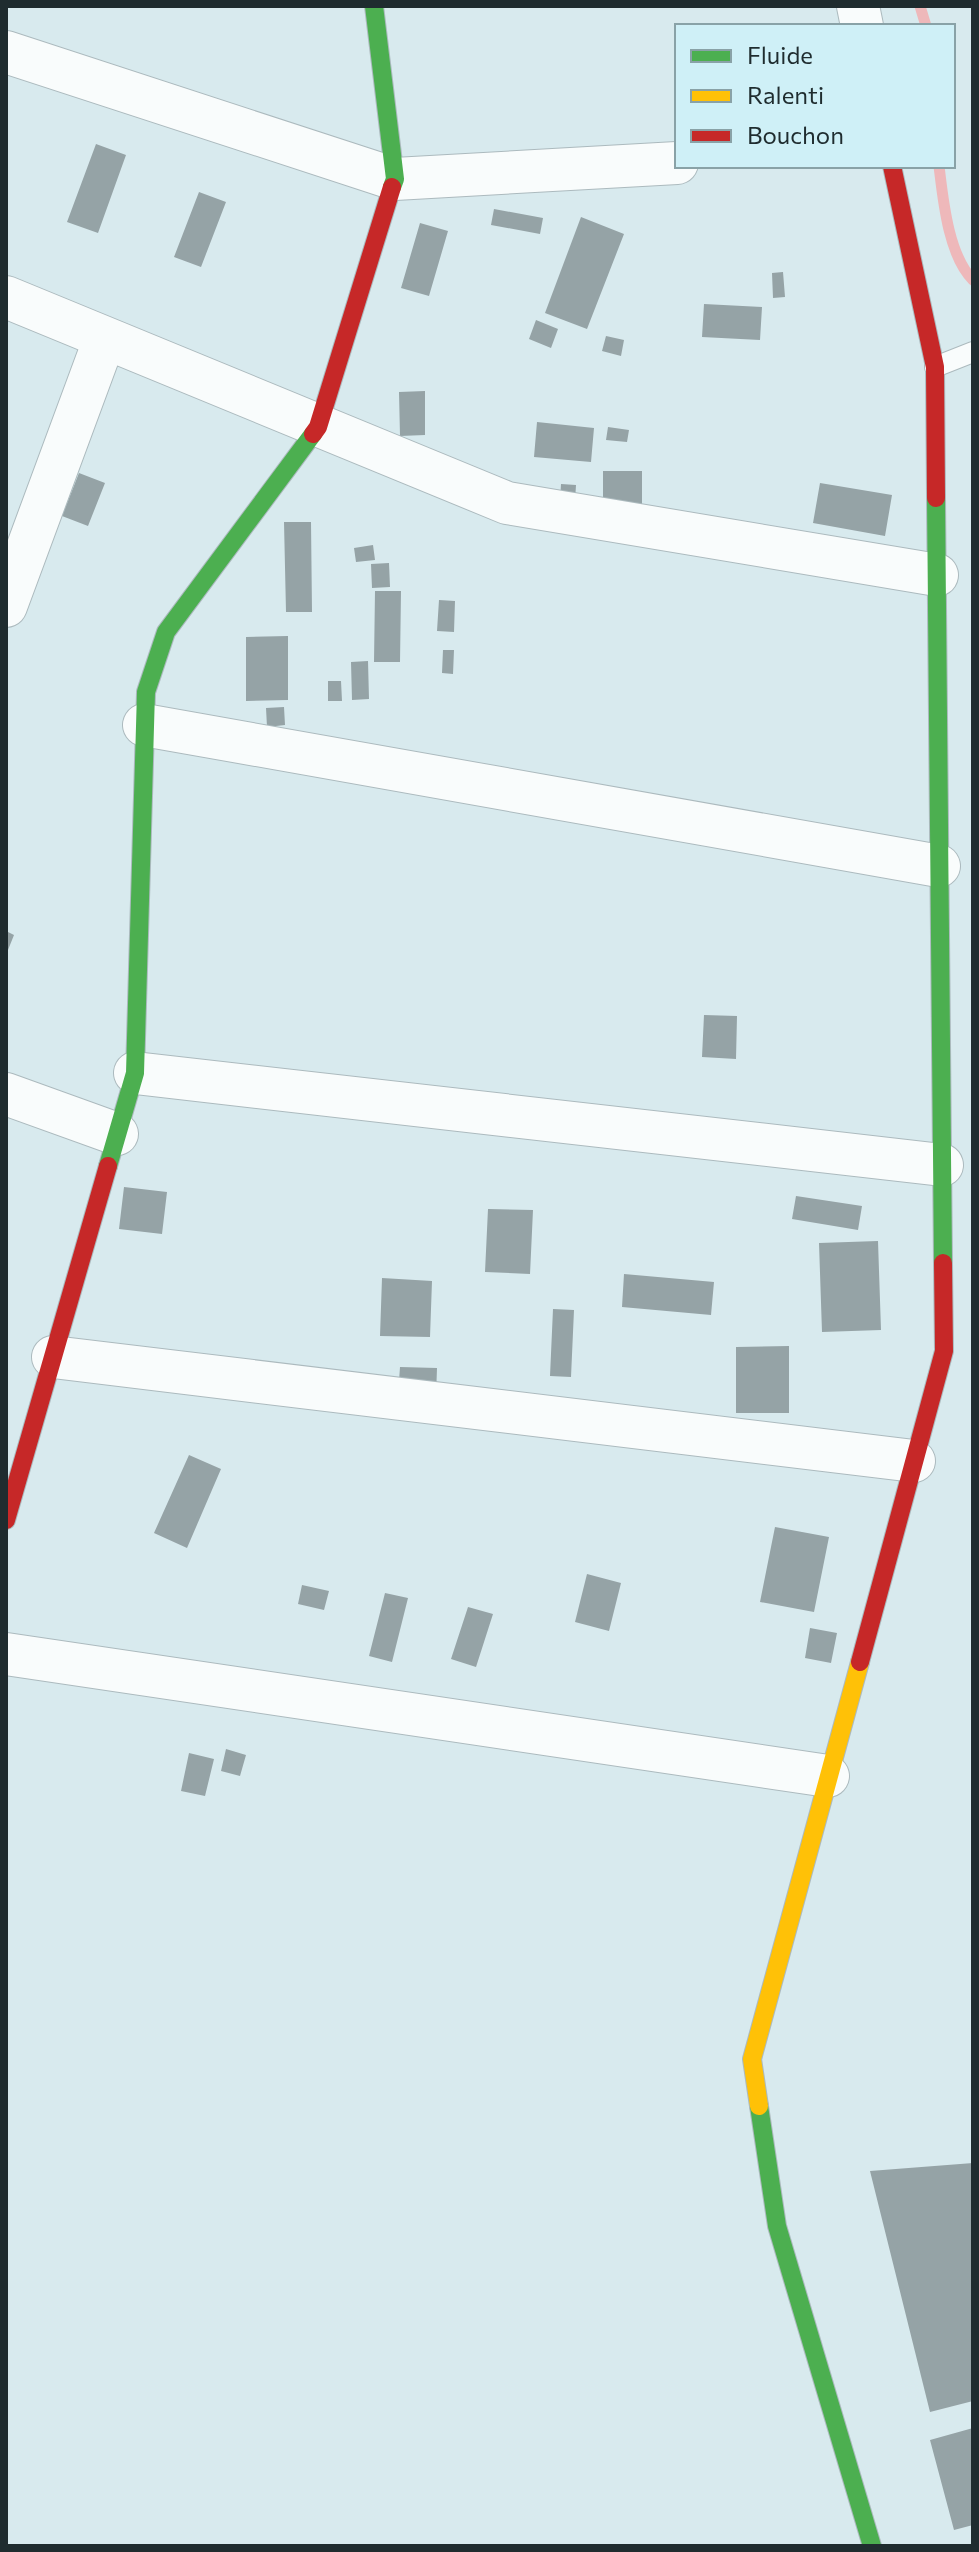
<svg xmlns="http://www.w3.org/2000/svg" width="979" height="2552" font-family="Commissioner,sans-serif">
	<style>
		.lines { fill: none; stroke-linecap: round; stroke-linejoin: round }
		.stream { stroke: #eeb8ba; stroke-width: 11 }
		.building { fill: #95a3a6 }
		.lane-casing { stroke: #acbabe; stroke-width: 22 }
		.street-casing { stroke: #acbabe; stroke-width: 44 }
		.fast-casing { stroke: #acbabe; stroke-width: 20 }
		.slow-casing { stroke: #acbabe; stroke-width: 20 }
		.jam-casing { stroke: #acbabe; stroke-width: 20 }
		.lane { stroke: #f9fcfc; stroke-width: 20 }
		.street { stroke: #f9fcfc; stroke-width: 42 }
		.fast { stroke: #4caf50; stroke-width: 18 }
		.slow { stroke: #ffc107; stroke-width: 18 }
		.jam { stroke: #c62828; stroke-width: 18 }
	</style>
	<rect width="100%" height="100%" fill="#d8eaee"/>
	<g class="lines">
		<path class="stream" d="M 920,6 L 926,26
			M 939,166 C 943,199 948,255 973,280"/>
	</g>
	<path class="building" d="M 96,144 L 126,155 L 98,233 L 67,222 Z
		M 199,192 L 226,202 L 201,267 L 174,257 Z
		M 494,209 L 543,218 L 540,234 L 491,225 Z
		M 581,217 L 624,234 L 587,329 L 545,313 Z
		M 420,223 L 448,231 L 429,296 L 401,288 Z
		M 783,272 L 785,297 L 773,298 L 772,273 Z
		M 704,304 L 762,307 L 760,340 L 702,337 Z
		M 536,320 L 558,329 L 551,348 L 529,339 Z
		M 606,336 L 624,340 L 621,356 L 602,351 Z
		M 425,391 L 425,435 L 400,436 L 399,392 Z
		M 537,422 L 594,428 L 591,462 L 534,457 Z
		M 608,427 L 629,430 L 627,442 L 606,440 Z
		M 603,471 L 642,471 L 642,507 L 603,508 Z
		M 79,473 L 105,483 L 88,526 L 62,516 Z
		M 820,483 L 892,495 L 885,536 L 813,523 Z
		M 561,484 L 576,485 L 575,501 L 560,501 Z
		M 284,522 L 311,522 L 312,612 L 286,612 Z
		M 373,545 L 375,560 L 356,562 L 354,548 Z
		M 389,563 L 390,587 L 372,588 L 371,564 Z
		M 375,591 L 401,591 L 400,662 L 374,662 Z
		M 439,600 L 455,601 L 454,632 L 437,631 Z
		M 288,636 L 288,700 L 246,701 L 246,637 Z
		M 443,650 L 454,650 L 453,674 L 442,673 Z
		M 368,661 L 369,699 L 352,700 L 351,662 Z
		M 328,681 L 341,681 L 342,701 L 328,701 Z
		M 284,707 L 285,725 L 267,727 L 266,708 Z
		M 6,931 L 14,935 L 6,955 Z
		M 704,1015 L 737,1016 L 736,1059 L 702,1057 Z
		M 124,1187 L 167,1192 L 162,1234 L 119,1229 Z
		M 796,1196 L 862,1206 L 858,1230 L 792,1219 Z
		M 488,1209 L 533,1210 L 530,1274 L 485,1272 Z
		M 878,1241 L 881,1330 L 822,1332 L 819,1243 Z
		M 624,1274 L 714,1282 L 711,1315 L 622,1307 Z
		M 382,1278 L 432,1281 L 430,1337 L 380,1336 Z
		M 553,1309 L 574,1310 L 571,1377 L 550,1376 Z
		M 789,1346 L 789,1413 L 736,1413 L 736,1347 Z
		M 400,1367 L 437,1368 L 436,1397 L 398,1395 Z
		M 189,1455 L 221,1469 L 187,1548 L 154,1533 Z
		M 775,1527 L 829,1537 L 814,1612 L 760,1602 Z
		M 587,1574 L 621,1583 L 609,1631 L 575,1622 Z
		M 302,1585 L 329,1591 L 324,1610 L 298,1604 Z
		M 385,1593 L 408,1598 L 392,1662 L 369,1656 Z
		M 468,1607 L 493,1614 L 476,1667 L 451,1659 Z
		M 810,1628 L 837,1633 L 831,1663 L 805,1658 Z
		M 226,1749 L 246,1755 L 240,1776 L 221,1771 Z
		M 189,1753 L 214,1759 L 205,1796 L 181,1791 Z
		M 973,2163 L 973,2401 L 930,2412 L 870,2171 Z
		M 973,2428 L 973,2525 L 954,2530 L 930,2440 Z"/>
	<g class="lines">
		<defs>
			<path id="lane" d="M 935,367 L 973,352"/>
			<path id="street" d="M 858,6 L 862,26
				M 6,52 L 395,179 L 677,163
				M 6,297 L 507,503 L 937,575
				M 6,606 L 105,338
				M 144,725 L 939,866
				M 135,1073 L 942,1165
				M 6,1094 L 117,1134
				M 53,1357 L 914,1461
				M 6,1654 L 828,1776"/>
			<path id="fast" d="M 374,6 L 395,179 L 392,187
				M 936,498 L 943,1263
				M 108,1166 L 135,1073 L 146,692 L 166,632 L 313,434
				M 759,2106 L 777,2226 L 872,2546"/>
			<path id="slow" d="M 759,2106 L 752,2059 L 860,1662"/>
			<path id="jam" d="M 892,166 L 935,367 L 936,498
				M 313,434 L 318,427 L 392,187
				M 6,1520 L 108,1166
				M 860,1662 L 944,1351 L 943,1263"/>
		</defs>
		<use href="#lane" class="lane-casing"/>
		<use href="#street" class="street-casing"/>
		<use href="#fast" class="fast-casing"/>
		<use href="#slow" class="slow-casing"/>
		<use href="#jam" class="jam-casing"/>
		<use href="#lane" class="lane"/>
		<use href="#street" class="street"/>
		<use href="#fast" class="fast"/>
		<use href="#slow" class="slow"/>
		<use href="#jam" class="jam"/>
	</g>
	<rect width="979" height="2552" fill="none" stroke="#1f2c2f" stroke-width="16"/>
	<rect x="675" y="24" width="280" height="144" fill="#cff0f7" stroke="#89a2a7" stroke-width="2"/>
	<rect x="691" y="50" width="40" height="12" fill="#4caf50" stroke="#89a2a7" stroke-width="2"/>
	<text x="747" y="64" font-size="24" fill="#1f2c2f">Fluide</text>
	<rect x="691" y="90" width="40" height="12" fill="#ffc107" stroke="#89a2a7" stroke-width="2"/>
	<text x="747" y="104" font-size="24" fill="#1f2c2f">Ralenti</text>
	<rect x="691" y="130" width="40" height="12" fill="#c62828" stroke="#89a2a7" stroke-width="2"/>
	<text x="747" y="144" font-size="24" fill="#1f2c2f">Bouchon</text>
</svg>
